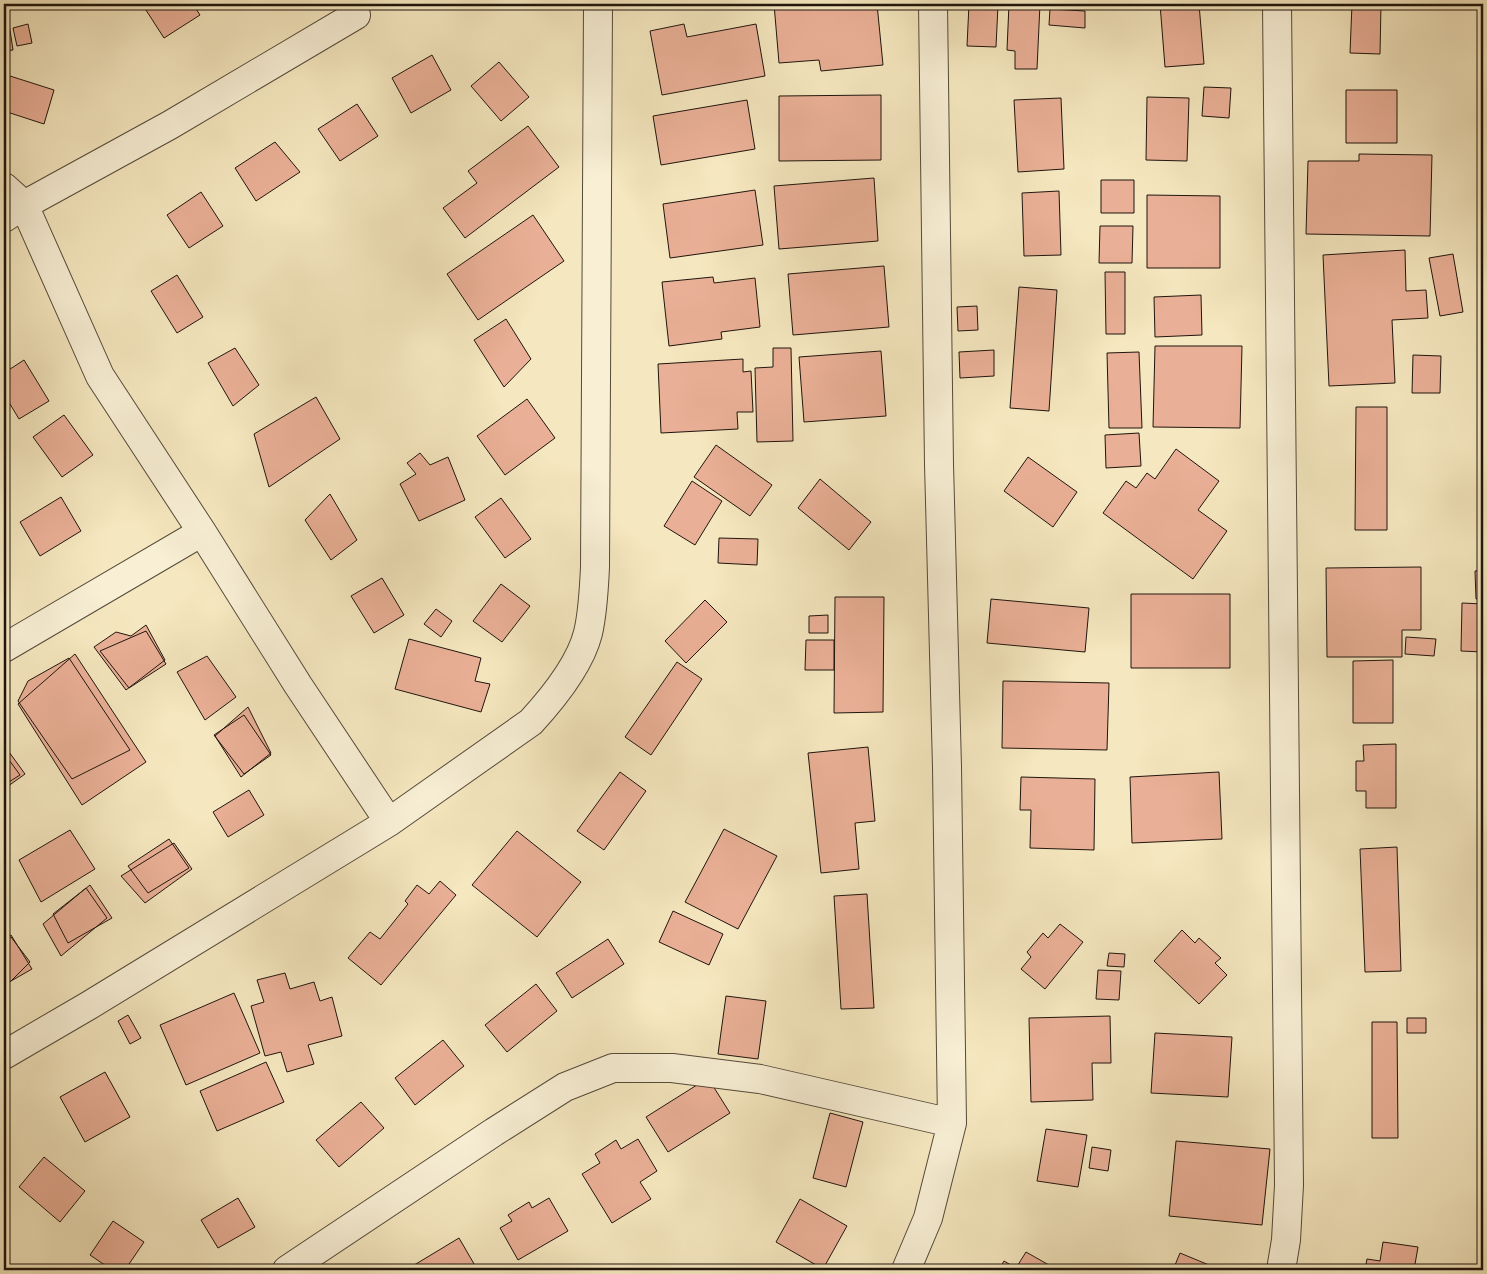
<svg xmlns="http://www.w3.org/2000/svg" width="1487" height="1274" font-family="'IM FELL Double Pica',serif">
	<style>
		.building { fill: #eab097; stroke: #1f150c }
		.lines { fill: none; stroke-linecap: round; stroke-linejoin: round }
		.minor-casing { stroke: #544a39; stroke-width: 30 }
		.minor { stroke: #f8efd5; stroke-width: 28 }
	</style>
	<rect width="100%" height="100%" fill="#f5e7bf"/>
	<filter id="stains"><feTurbulence type="fractalNoise" baseFrequency=".004" numOctaves="4"/><feColorMatrix values="0 0 0 0 .2 0 0 0 0 .09 0 0 0 0 .02 0 0 0 .5 -.17"/></filter>
	<radialGradient id="worn" r=".72"><stop offset=".6" stop-color="#630" stop-opacity="0"/><stop offset="1" stop-color="#630" stop-opacity=".3"/></radialGradient>
	<path class="building" d="M 4,4 L 6,4 L 13,50 L 4,51 Z
		M 149,4 L 193,4 L 200,15 L 164,38 L 144,7 Z
		M 774,4 L 877,4 L 883,65 L 821,71 L 819,60 L 779,63 Z
		M 969,4 L 998,5 L 996,47 L 967,46 Z
		M 1009,4 L 1040,4 L 1037,69 L 1015,69 L 1015,51 L 1007,50 Z
		M 1160,4 L 1199,4 L 1204,64 L 1165,67 Z
		M 1352,4 L 1381,4 L 1380,54 L 1350,53 Z
		M 1050,9 L 1085,11 L 1085,28 L 1049,25 Z
		M 28,24 L 32,43 L 17,46 L 13,28 Z
		M 684,24 L 687,37 L 756,24 L 765,76 L 662,95 L 650,31 Z
		M 432,55 L 451,90 L 411,113 L 392,78 Z
		M 499,62 L 529,97 L 501,121 L 471,86 Z
		M 10,76 L 54,90 L 44,124 L 4,111 L 4,94 Z
		M 1204,87 L 1231,88 L 1229,118 L 1202,116 Z
		M 1346,90 L 1397,90 L 1397,143 L 1346,143 Z
		M 881,95 L 881,160 L 779,161 L 779,96 Z
		M 1147,97 L 1189,98 L 1187,161 L 1146,160 Z
		M 1061,98 L 1064,169 L 1018,172 L 1014,100 Z
		M 747,100 L 755,149 L 661,165 L 653,116 Z
		M 357,104 L 378,136 L 340,161 L 318,129 Z
		M 528,126 L 559,167 L 465,238 L 443,208 L 477,183 L 468,171 Z
		M 275,142 L 300,172 L 256,201 L 235,168 Z
		M 1359,154 L 1432,155 L 1430,236 L 1306,234 L 1308,161 L 1359,161 Z
		M 874,178 L 878,241 L 779,249 L 774,186 Z
		M 1101,180 L 1134,180 L 1134,213 L 1101,213 Z
		M 755,190 L 763,245 L 670,258 L 663,204 Z
		M 1059,191 L 1061,255 L 1024,256 L 1022,193 Z
		M 201,192 L 223,226 L 189,248 L 167,215 Z
		M 1147,195 L 1220,196 L 1220,268 L 1147,268 Z
		M 533,215 L 564,261 L 478,320 L 447,274 Z
		M 1100,226 L 1133,226 L 1132,263 L 1099,263 Z
		M 1405,250 L 1406,291 L 1426,290 L 1428,318 L 1392,320 L 1395,383 L 1329,386 L 1323,255 Z
		M 1453,254 L 1463,312 L 1440,316 L 1429,258 Z
		M 884,266 L 889,327 L 793,335 L 788,274 Z
		M 1105,272 L 1125,272 L 1125,334 L 1106,334 Z
		M 177,275 L 203,317 L 177,333 L 151,291 Z
		M 713,277 L 714,283 L 755,278 L 760,327 L 721,332 L 722,339 L 669,346 L 662,282 Z
		M 1019,287 L 1057,290 L 1049,411 L 1010,408 Z
		M 1201,295 L 1202,335 L 1155,337 L 1154,297 Z
		M 977,306 L 978,330 L 958,331 L 957,307 Z
		M 506,319 L 531,359 L 504,387 L 474,340 Z
		M 1155,346 L 1242,346 L 1240,428 L 1153,427 Z
		M 235,348 L 259,385 L 233,406 L 208,363 Z
		M 773,348 L 791,348 L 793,441 L 757,442 L 755,368 L 773,367 Z
		M 994,350 L 994,376 L 960,378 L 959,352 Z
		M 881,351 L 886,416 L 804,422 L 799,357 Z
		M 1139,352 L 1142,428 L 1109,428 L 1107,353 Z
		M 1413,355 L 1441,356 L 1440,393 L 1412,393 Z
		M 743,359 L 743,372 L 751,371 L 753,412 L 737,412 L 738,429 L 661,433 L 658,364 Z
		M 24,360 L 49,401 L 19,419 L 4,394 L 4,373 Z
		M 316,397 L 340,439 L 269,487 L 254,434 Z
		M 527,399 L 555,438 L 505,475 L 477,436 Z
		M 1356,407 L 1387,407 L 1387,530 L 1355,530 Z
		M 64,415 L 93,455 L 62,477 L 33,437 Z
		M 1139,433 L 1141,466 L 1106,468 L 1105,435 Z
		M 716,445 L 772,485 L 750,516 L 694,477 Z
		M 1176,449 L 1219,481 L 1198,510 L 1227,531 L 1193,579 L 1103,513 L 1126,481 L 1136,488 L 1147,473 L 1155,479 Z
		M 420,453 L 430,465 L 448,457 L 465,500 L 419,521 L 400,484 L 416,474 L 407,463 Z
		M 1028,457 L 1077,492 L 1053,527 L 1004,491 Z
		M 820,479 L 871,522 L 849,550 L 798,508 Z
		M 692,481 L 722,501 L 695,545 L 664,526 Z
		M 330,494 L 357,540 L 331,560 L 305,520 Z
		M 61,497 L 81,531 L 40,556 L 20,522 Z
		M 501,498 L 531,539 L 505,558 L 475,517 Z
		M 719,538 L 758,539 L 757,565 L 718,563 Z
		M 1421,567 L 1421,630 L 1402,630 L 1402,657 L 1327,657 L 1326,568 Z
		M 1483,570 L 1483,598 L 1476,599 L 1475,571 Z
		M 382,578 L 404,615 L 374,633 L 351,596 Z
		M 501,584 L 530,606 L 502,642 L 473,621 Z
		M 1131,594 L 1230,594 L 1230,668 L 1131,668 Z
		M 835,597 L 884,597 L 883,712 L 834,713 Z
		M 991,599 L 1089,608 L 1085,652 L 987,643 Z
		M 705,600 L 727,622 L 686,663 L 665,641 Z
		M 1462,603 L 1483,604 L 1483,652 L 1461,651 Z
		M 436,609 L 452,621 L 441,637 L 424,624 Z
		M 828,615 L 828,633 L 809,633 L 809,616 Z
		M 146,625 L 165,660 L 126,690 L 94,647 L 116,632 L 131,636 Z
		M 146,631 L 166,664 L 129,688 L 100,651 Z
		M 1406,637 L 1436,639 L 1434,656 L 1405,654 Z
		M 409,639 L 481,658 L 475,681 L 490,684 L 481,712 L 395,689 Z
		M 806,640 L 834,640 L 834,670 L 805,670 Z
		M 75,654 L 146,762 L 82,805 L 18,704 Z
		M 207,656 L 236,697 L 205,720 L 177,672 Z
		M 69,658 L 130,750 L 72,779 L 18,701 L 28,681 Z
		M 1393,660 L 1393,723 L 1353,723 L 1353,661 Z
		M 677,662 L 702,679 L 651,755 L 625,737 Z
		M 1003,681 L 1109,683 L 1107,750 L 1002,748 Z
		M 248,707 L 271,753 L 241,777 L 215,736 Z
		M 244,715 L 271,755 L 244,774 L 214,735 Z
		M 1396,744 L 1396,808 L 1366,808 L 1366,791 L 1356,791 L 1356,761 L 1364,761 L 1363,745 Z
		M 4,745 L 25,774 L 4,789 Z
		M 868,747 L 875,821 L 855,823 L 859,869 L 821,873 L 808,753 Z
		M 4,753 L 20,775 L 4,785 Z
		M 620,772 L 646,791 L 604,850 L 577,831 Z
		M 1219,772 L 1222,839 L 1132,843 L 1130,777 Z
		M 1021,777 L 1095,779 L 1094,850 L 1030,848 L 1031,810 L 1020,810 Z
		M 249,790 L 264,815 L 228,837 L 213,812 Z
		M 724,829 L 777,856 L 738,929 L 685,902 Z
		M 70,830 L 95,869 L 41,902 L 19,860 Z
		M 517,831 L 581,882 L 537,937 L 472,885 Z
		M 169,839 L 189,868 L 148,893 L 128,866 Z
		M 174,843 L 192,869 L 145,903 L 121,876 Z
		M 1397,847 L 1401,971 L 1365,972 L 1360,849 Z
		M 440,881 L 456,895 L 381,985 L 348,958 L 370,932 L 380,939 L 408,904 L 405,901 L 417,885 L 429,894 Z
		M 90,885 L 112,918 L 68,943 L 53,914 Z
		M 86,888 L 107,918 L 61,956 L 43,924 Z
		M 867,894 L 874,1008 L 841,1009 L 834,896 Z
		M 673,911 L 723,934 L 709,965 L 659,942 Z
		M 1060,924 L 1083,942 L 1045,989 L 1021,969 L 1031,957 L 1027,952 L 1043,933 L 1048,938 Z
		M 1182,930 L 1195,943 L 1199,938 L 1221,958 L 1215,963 L 1227,975 L 1199,1004 L 1154,961 Z
		M 11,935 L 32,969 L 4,985 L 4,939 Z
		M 11,937 L 30,962 L 4,988 L 4,940 Z
		M 608,939 L 624,964 L 572,998 L 556,973 Z
		M 1109,953 L 1125,954 L 1124,967 L 1107,966 Z
		M 1098,970 L 1121,971 L 1119,1000 L 1096,999 Z
		M 285,973 L 290,989 L 314,982 L 320,1001 L 332,997 L 342,1036 L 308,1045 L 314,1064 L 287,1072 L 281,1052 L 265,1056 L 251,1006 L 264,1002 L 257,980 Z
		M 536,984 L 557,1011 L 507,1052 L 485,1025 Z
		M 234,993 L 260,1053 L 186,1085 L 160,1025 Z
		M 726,996 L 766,1001 L 758,1059 L 718,1054 Z
		M 128,1015 L 141,1038 L 130,1044 L 118,1021 Z
		M 1110,1016 L 1111,1063 L 1092,1063 L 1093,1100 L 1031,1102 L 1029,1018 Z
		M 1407,1018 L 1426,1018 L 1426,1033 L 1407,1033 Z
		M 1372,1022 L 1397,1022 L 1398,1138 L 1372,1138 Z
		M 1155,1033 L 1232,1037 L 1228,1097 L 1151,1093 Z
		M 443,1040 L 464,1066 L 415,1105 L 395,1078 Z
		M 266,1062 L 284,1102 L 217,1131 L 200,1091 Z
		M 105,1072 L 130,1117 L 85,1142 L 60,1097 Z
		M 708,1078 L 730,1113 L 668,1152 L 646,1117 Z
		M 361,1102 L 384,1128 L 339,1167 L 316,1140 Z
		M 830,1113 L 863,1122 L 846,1187 L 813,1178 Z
		M 1046,1129 L 1087,1135 L 1078,1187 L 1037,1181 Z
		M 638,1139 L 657,1171 L 640,1182 L 651,1199 L 612,1223 L 582,1174 L 600,1163 L 595,1154 L 616,1140 L 621,1149 Z
		M 1176,1141 L 1270,1149 L 1262,1225 L 1169,1216 Z
		M 1092,1147 L 1111,1150 L 1108,1171 L 1089,1168 Z
		M 44,1157 L 85,1191 L 60,1222 L 19,1187 Z
		M 238,1198 L 255,1227 L 218,1248 L 201,1220 Z
		M 549,1198 L 568,1231 L 518,1260 L 500,1228 L 512,1221 L 508,1215 L 529,1202 L 532,1208 Z
		M 800,1199 L 847,1226 L 823,1269 L 776,1242 Z
		M 113,1221 L 144,1242 L 125,1270 L 112,1270 L 90,1255 Z
		M 459,1238 L 477,1269 L 475,1270 L 406,1270 Z
		M 1383,1242 L 1418,1247 L 1414,1270 L 1365,1270 L 1367,1259 L 1380,1261 Z
		M 1026,1252 L 1056,1269 L 1055,1270 L 999,1270 L 1004,1261 L 1016,1268 Z
		M 1180,1253 L 1209,1265 L 1207,1270 L 1173,1270 Z"/>
	<g class="lines">
		<defs>
			<path id="minor" d="M 1277,4 L 1289,1185 L 1286,1240 L 1281,1270
				M 4,187 L 24,205 L 100,376 L 202,532 L 298,685 L 389,822
				M 4,218 L 24,205 L 170,125 L 356,15
				M 4,648 L 202,532
				M 4,1055 L 88,1006 L 389,822 L 531,722 C 553,698 580,665 588,633 C 593,612 594,589 595,567 L 598,4
				M 287,1270 L 494,1132 L 565,1087 L 613,1068 L 672,1068 L 760,1079 L 952,1123
				M 906,1270 L 928,1218 L 952,1123 L 947,767 L 939,464 L 933,4"/>
		</defs>
		<use href="#minor" class="minor-casing"/>
		<use href="#minor" class="minor"/>
	</g>
	<rect width="1487" height="1274" fill="none" stroke="#f5e7bf" stroke-width="20"/>
	<rect x="5" y="5" width="1477" height="1264" fill="none" stroke="#1f150c" stroke-width="2.5"/>
	<rect x="10" y="10" width="1467" height="1254" fill="none" stroke="#1f150c"/>
	<rect width="100%" height="100%" filter="url(#stains)"/>
	<rect width="100%" height="100%" fill="url(#worn)"/>
</svg>
